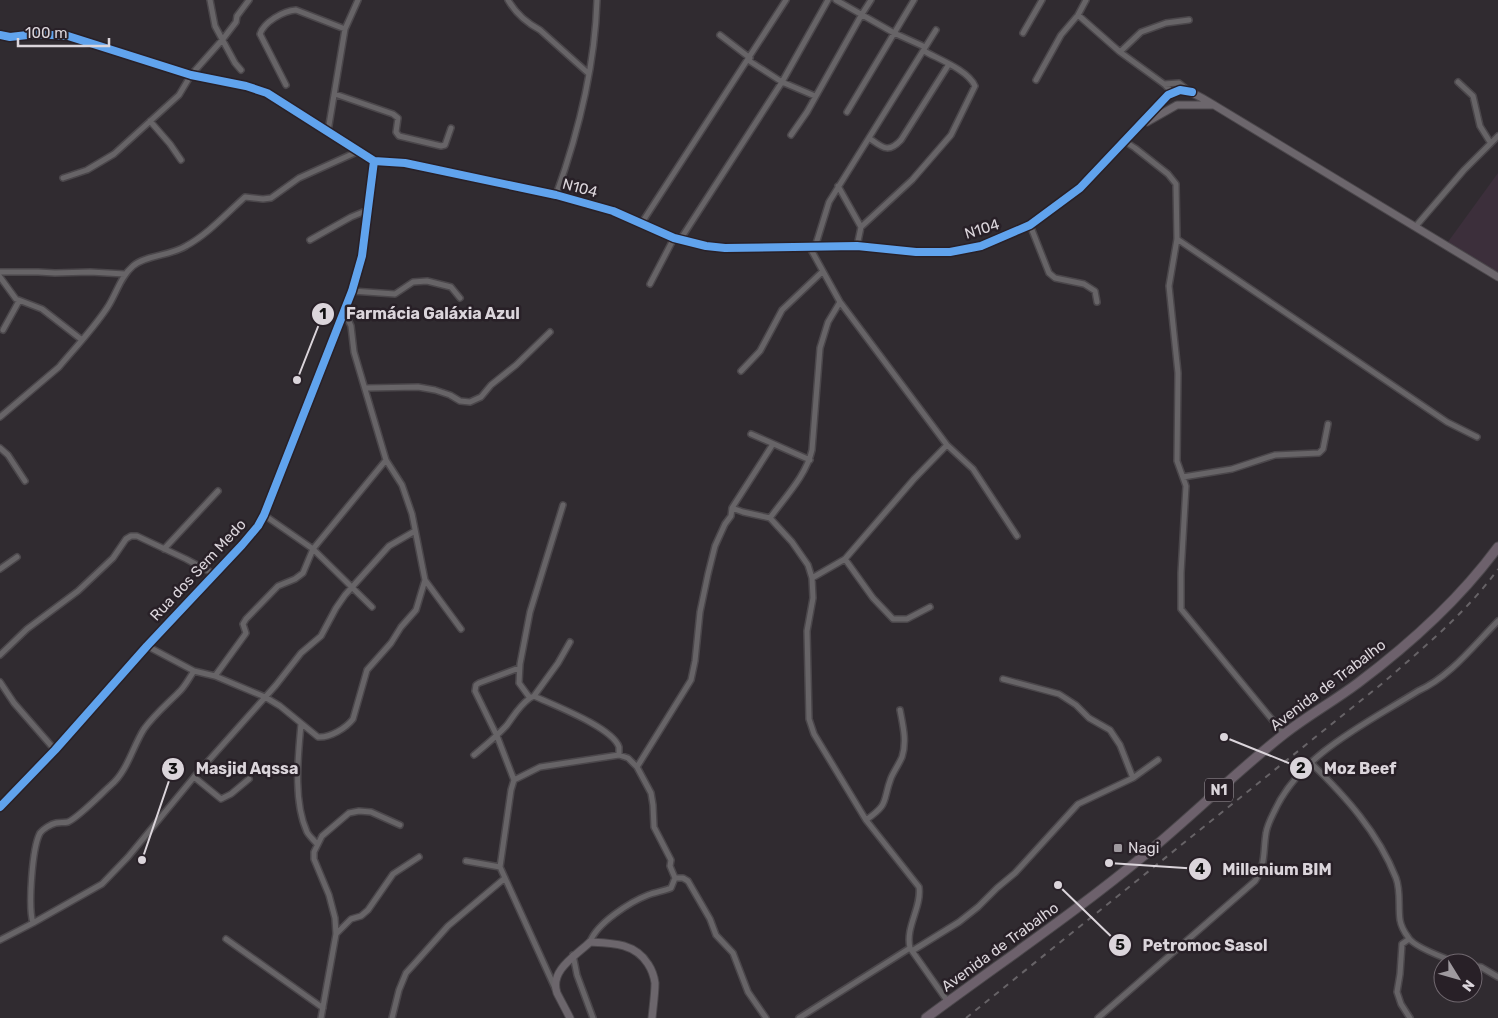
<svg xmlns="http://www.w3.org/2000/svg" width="1498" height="1018" font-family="Rubik,sans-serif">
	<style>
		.built { fill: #3c2f3b }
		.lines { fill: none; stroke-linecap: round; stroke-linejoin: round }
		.street-casing { stroke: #4b474b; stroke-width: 8 }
		.secondary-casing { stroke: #4b474b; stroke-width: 9 }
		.highway-casing { stroke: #4b474b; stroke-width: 11 }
		.street { stroke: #676467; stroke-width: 5 }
		.secondary { stroke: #6c666c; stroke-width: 7 }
		.highway { stroke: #6d616c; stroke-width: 9 }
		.rail { stroke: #676367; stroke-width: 2; stroke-dasharray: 6 6; stroke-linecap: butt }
		.cycleway-casing { stroke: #282027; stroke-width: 11 }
		.cycleway { stroke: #60a3ed; stroke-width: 8 }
		.poi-dot { fill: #9f9a9f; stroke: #282027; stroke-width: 2 }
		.labels { text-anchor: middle; stroke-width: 5; stroke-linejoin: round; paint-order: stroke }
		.shield { fill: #282027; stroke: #a59fa5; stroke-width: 1 }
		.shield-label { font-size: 14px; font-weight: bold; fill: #dbd5db }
		.street-label { font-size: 15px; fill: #dbd5db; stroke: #282027 }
		.poi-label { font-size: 15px; fill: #dbd5db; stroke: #282027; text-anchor: start }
		.leader { fill: none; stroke: #dbd5db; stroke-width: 2 }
		.callout-dot { fill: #dbd5db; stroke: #282027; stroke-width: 2 }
		.mark-label { font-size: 15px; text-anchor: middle; font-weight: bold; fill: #111 }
		.callout-label { font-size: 16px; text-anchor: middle; font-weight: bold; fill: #dbd5db; stroke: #282027; stroke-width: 5; stroke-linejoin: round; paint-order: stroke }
	</style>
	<rect width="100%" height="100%" fill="#302b30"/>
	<path class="built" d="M 1498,173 L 1498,276 L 1445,246 Z"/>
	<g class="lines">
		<defs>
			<path id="street" d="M 210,0 L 215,26 L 235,63 L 241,70
				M 508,0 C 515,12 527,23 540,30 L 588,73
				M 836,0 L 894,33 L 925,47
				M 1078,15 L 1120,52 L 1164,84 L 1172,92
				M 1023,33 L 1042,0
				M 720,35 L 750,58
				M 1120,52 L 1141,32 L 1166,23 L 1189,20
				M 748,60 L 782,82 L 815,96
				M 1036,80 L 1061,35 L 1078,15 L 1086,0
				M 1458,82 L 1473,96 L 1480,126 L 1490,142
				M 1164,84 L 1179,83 L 1189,91
				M 286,85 L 260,34 C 264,22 283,11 296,10 L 345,29
				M 335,94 L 393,114 L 398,118 L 396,132 L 399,136 L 441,146 L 445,145 L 451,128
				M 847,112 L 914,0
				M 150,121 L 170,144 L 181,160
				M 328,131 L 345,29 L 358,0
				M 791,135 L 807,112 L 862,14 L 871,0
				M 869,138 C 882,147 888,154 901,140 L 949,64
				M 1124,141 L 1135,148 L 1168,174 L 1176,184 L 1177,239 L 1169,286 L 1178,373 L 1177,461 L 1186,486 L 1181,573 L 1181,609 L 1284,734
				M 63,178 L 87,170 L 114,154 L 179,95 L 191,75 L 223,39 L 236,22 L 237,16 L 249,0
				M 838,186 L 861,227
				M 556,195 C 578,134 595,65 597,0
				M 641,224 L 786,0
				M 1030,225 L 1049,273 L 1055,278 L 1084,284 L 1095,291 L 1097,302
				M 1416,226 L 1464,170 L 1498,136
				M 1177,239 L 1447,422 L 1477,437
				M 310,240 L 351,217 L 368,210
				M 680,240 L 782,82 L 828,0
				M 809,246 L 840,302 L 947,445
				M 857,246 L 861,227 L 912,180 L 951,135 L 975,86 C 968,70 938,59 924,51
				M 815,247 L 829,202 L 936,30
				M 0,272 L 38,272 L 55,273 L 90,272 L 125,274
				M 0,277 L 16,299 L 42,309 L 82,340
				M 650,284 L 674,238
				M 352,291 L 395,294 L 413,282 L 427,281 L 451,287 L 460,298
				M 345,313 L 351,326 L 354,352 L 386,460 L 402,485 L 412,514 L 425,580 L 461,629
				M 3,330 L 19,301
				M 741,371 L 760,351 L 782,310 L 822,272
				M 366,388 L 418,387 L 435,390 L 450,395 L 460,401 L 470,402 L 481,397 L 491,385 L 516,365 L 550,332
				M 0,417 L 59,367 C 75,348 93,329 107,308 C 116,295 120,277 133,266 C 146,255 170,256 186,246 C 208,234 226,214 245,197 L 263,199 L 271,198 L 299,178 L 359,151
				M 751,434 L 810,460
				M 0,448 L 8,455 L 25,481
				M 1183,477 L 1232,469 L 1275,455 L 1319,453 L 1323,449 L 1328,424
				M 732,508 L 743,512 L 770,518 L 792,542 L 808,565 L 812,578 L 813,598 L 807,631 L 809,719 L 814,734 L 866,820 L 919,887 C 922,907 905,927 910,948 L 948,1002
				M 264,515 L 313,549 L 372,607
				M 770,518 C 785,497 806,476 812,450 L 820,348 L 828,322 L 840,302
				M 164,549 L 218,491
				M 845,559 L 873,598 L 893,619 L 907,619 L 930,607
				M 0,569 L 17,557
				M 812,578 L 845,559 L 914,479 L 947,445 L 973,469 L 1017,536
				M 147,646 L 194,671 L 215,676 L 265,697 L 280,706 L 318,737 C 330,738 346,728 353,719 L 367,670 L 391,643 L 401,627 L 416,610 L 425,580
				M 0,655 L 27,629 L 78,591 L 113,558 L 126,539 L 131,536 L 137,536 L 186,559 L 214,574
				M 215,676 L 244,636 L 246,633 L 243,624 L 246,619 L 278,586 L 295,579 L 303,573 L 313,549 L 386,460
				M 1003,679 L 1059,694 L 1076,705 L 1089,718 L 1110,730 L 1120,745 L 1133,778
				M 0,682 L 14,703 L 55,750
				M 534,696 L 558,663 L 570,642
				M 530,698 L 534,696 C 553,705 612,727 619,747 C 619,749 619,752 619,755
				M 301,724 C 298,757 293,801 307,832 C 309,836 314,840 317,844
				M 474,755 C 486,745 497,736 507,725 C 515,714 519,706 530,698 L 519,683 L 520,664 L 530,612 L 563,505
				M 1310,762 C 1345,796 1378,832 1396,878 C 1401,891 1398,907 1400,920 C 1401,926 1405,933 1408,937 C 1413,947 1447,959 1458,963
				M 637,767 L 691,680 L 695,661 L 700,612 L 708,574 L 715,546 L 725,524 L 731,516 L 732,508 L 773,444
				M 194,777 L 221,799 L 231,794 L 249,779
				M 514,780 L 497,736 L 475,691 L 476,685 L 479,683 L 519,668
				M 0,807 L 55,750 L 147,646 L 242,545 L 258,526 L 264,515 L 352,291 L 362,256 L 374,161
				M 866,820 C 890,803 882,802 891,778 C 894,771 899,764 902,757 C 907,741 903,726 900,710
				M 466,861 L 500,867
				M 675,878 L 683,878 L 688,881 L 710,919 L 716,935 L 733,953 L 748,992 L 766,1018
				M 33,923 C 28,907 32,848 40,833 C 43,829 51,824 56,823 C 60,822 64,823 68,822 C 79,817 101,794 111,785 C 127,772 133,746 144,729 C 154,715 166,705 178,693 C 185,687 189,678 194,671
				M 336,934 L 351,919 L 361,916 L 368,910 L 393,874 L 419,857
				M 226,939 L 323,1008
				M 1409,939 L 1402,944 L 1400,974 L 1397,992 L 1401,1004 L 1410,1018
				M 0,940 L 33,923 L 102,884 L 128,857 L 194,777 L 276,685 L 301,653 L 321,636 L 336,608 L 345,595 L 389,546 L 415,531
				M 912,951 L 959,922 L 978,907 L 997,888 L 1015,873 L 1078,804 L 1133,778 L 1158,760
				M 573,955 L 577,975 L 593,1018
				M 1473,966 L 1481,967 L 1498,977
				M 555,988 L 500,867 L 511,790 L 514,780 L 540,767 L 619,755 L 628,758 L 637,767 L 651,793 L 653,805 L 654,827 L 671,860 L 670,866 L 675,878 L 671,888 C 664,891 656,892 648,895 C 630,902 597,923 590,942
				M 321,1018 L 336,934 L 335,918 L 329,895 L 314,859 L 314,852 L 322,836 L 349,813 L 359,811 L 371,812 L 400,825
				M 392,1018 L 399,990 L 406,973 L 416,962 L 448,926 L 505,878
				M 799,1018 L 910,948
				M 1098,1018 L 1255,881 C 1266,865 1263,851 1266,833 C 1267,826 1271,818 1274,812 C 1300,754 1367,723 1418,691 C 1450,677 1474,645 1498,621"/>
			<path id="secondary" d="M 0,35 L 10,37 L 36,34 L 68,36 L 191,75 L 246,86 L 267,93 L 374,161 L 405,163 L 556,195 L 613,211 L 674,238 L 706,246 L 725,248 L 857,246 L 916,252 L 950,252 L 981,246 L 1030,225 L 1080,188 L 1168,95 C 1184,84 1200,97 1214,105 L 1498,277
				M 1147,122 L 1177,105 L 1212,105
				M 570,1018 C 566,1010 561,1001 557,993 C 549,970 577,955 590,942 C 612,943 635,943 648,964 C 652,970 654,976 655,983 C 655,994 653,1007 652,1018"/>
			<path id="highway" d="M 926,1018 C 1000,963 1076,912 1147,853 C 1193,815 1236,772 1283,735 C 1307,716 1334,701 1358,683 C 1410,644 1459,600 1498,547"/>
		</defs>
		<use href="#street" class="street-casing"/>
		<use href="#secondary" class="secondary-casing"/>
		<use href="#highway" class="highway-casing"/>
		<use href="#street" class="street"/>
		<use href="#secondary" class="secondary"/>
		<use href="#highway" class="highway"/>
		<path class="rail" d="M 966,1018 L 1384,682 C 1424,647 1466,613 1498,569"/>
		<defs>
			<path id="cycleway" d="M 0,35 L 10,37 L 36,34 L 68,36 L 191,75 L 246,86 L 267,93 L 374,161 L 405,163 L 556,195 L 613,211 L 674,238 L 706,246 L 725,248 L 857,246 L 916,252 L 950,252 L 981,246 L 1030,225 L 1080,188 L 1168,95 L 1180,90 L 1192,92
				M 0,807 L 55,750 L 147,646 L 242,545 L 258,526 L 264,515 L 352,291 L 362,256 L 374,161"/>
		</defs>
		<use href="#cycleway" class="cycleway-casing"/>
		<use href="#cycleway" class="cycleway"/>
	</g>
	<rect class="poi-dot" x="1113" y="843" width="10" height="10" rx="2.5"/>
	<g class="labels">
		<rect class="shield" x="1205" y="778.5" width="28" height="23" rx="4"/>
		<g class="shield-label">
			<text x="1219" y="795">N1</text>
		</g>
		<g class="street-label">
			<text transform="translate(580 188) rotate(15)" y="5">N104</text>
			<text transform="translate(982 229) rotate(-17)" y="5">N104</text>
			<text transform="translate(198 570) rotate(-47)" y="5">Rua dos Sem Medo</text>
			<text transform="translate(1328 685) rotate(-37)" y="5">Avenida de Trabalho</text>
			<text transform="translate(1000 947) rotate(-36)" y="5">Avenida de Trabalho</text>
		</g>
		<g class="poi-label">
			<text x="1128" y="853">Nagi</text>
		</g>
	</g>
	<path class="leader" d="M297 380L323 314M1224 737L1301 768M142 860L173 769M1109 863L1200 869M1058 885L1120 945"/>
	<g class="callout-dot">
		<circle cx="297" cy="380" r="5"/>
		<circle cx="1224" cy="737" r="5"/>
		<circle cx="142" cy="860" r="5"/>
		<circle cx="1109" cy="863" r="5"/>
		<circle cx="1058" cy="885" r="5"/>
		<circle cx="323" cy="314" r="12"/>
		<circle cx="1301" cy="768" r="12"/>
		<circle cx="173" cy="769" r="12"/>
		<circle cx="1200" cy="869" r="12"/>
		<circle cx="1120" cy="945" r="12"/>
	</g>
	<g class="mark-label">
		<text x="323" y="319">1</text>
		<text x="1301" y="773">2</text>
		<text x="173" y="774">3</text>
		<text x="1200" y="874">4</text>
		<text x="1120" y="950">5</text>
	</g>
	<g class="callout-label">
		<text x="433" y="319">Farmácia Galáxia Azul</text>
		<text x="1360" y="774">Moz Beef</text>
		<text x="247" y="774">Masjid Aqssa</text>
		<text x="1277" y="875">Millenium BIM</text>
		<text x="1205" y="951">Petromoc Sasol</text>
	</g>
	<g transform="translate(1458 978) rotate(127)"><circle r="24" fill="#282027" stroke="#70686f"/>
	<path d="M0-4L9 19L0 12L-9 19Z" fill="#9f9a9f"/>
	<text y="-8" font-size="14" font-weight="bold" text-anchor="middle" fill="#dbd5db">N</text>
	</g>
	<path d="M18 38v8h91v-8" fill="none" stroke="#dbd5db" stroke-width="2.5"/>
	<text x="25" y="38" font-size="15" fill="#dbd5db" stroke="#282027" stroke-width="4" paint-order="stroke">100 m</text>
</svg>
